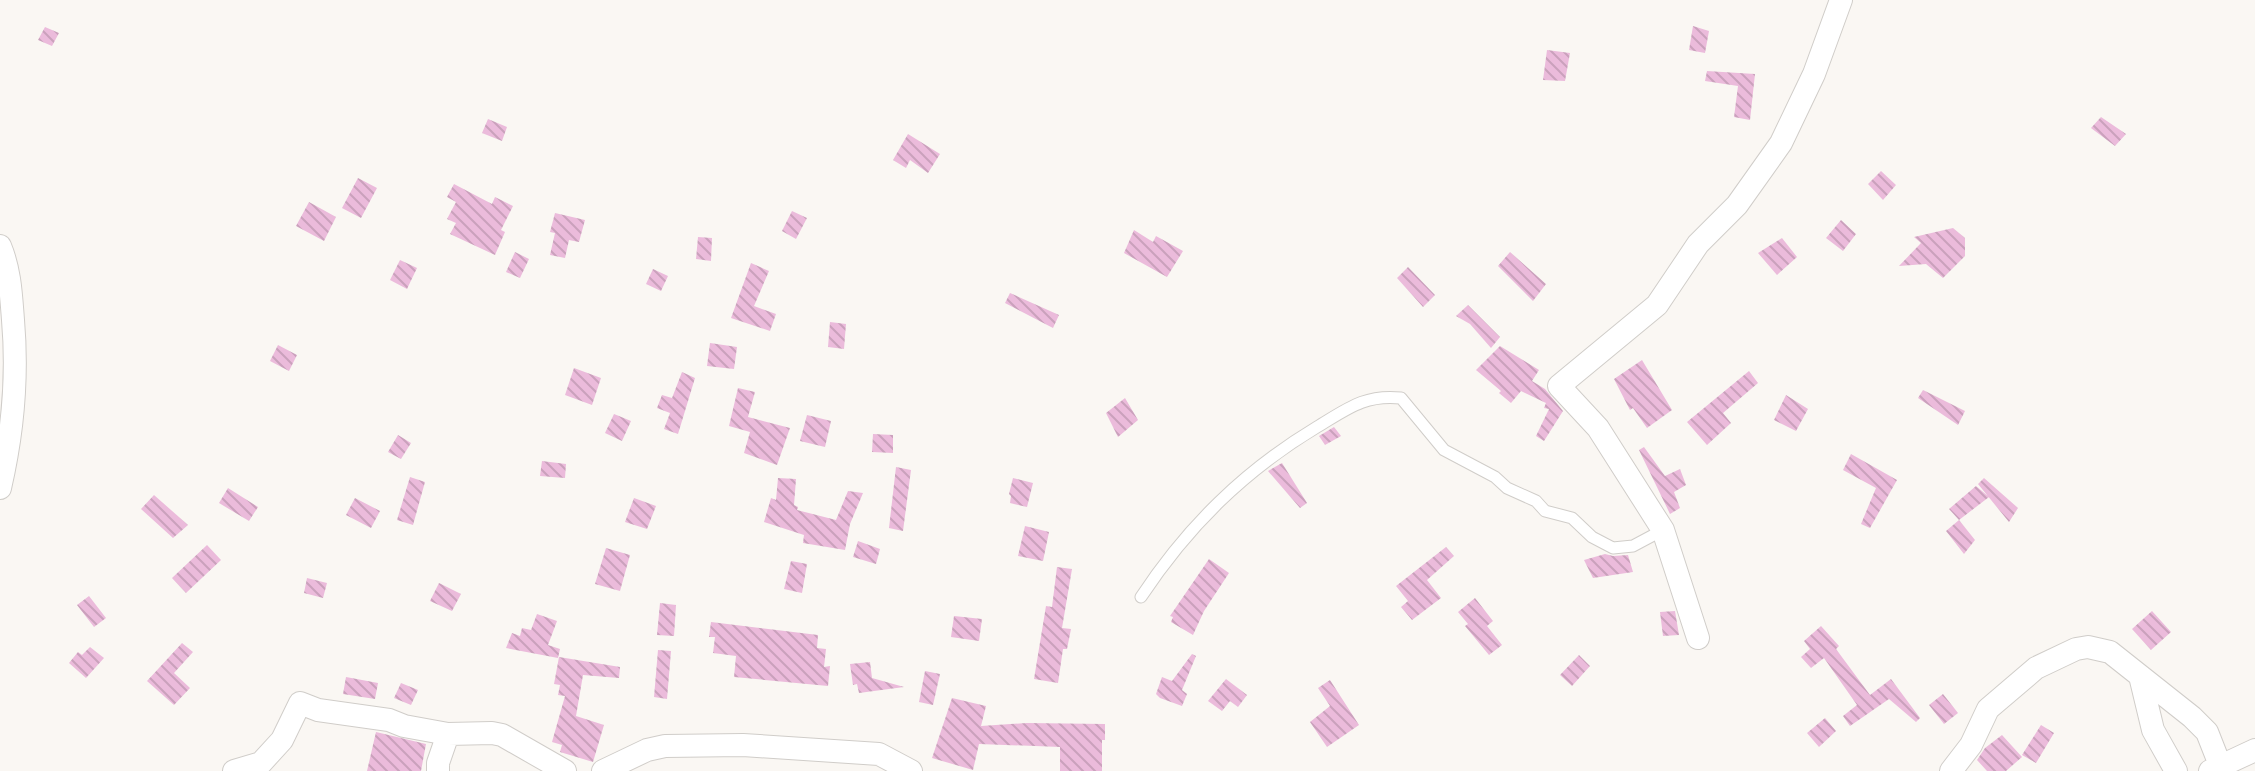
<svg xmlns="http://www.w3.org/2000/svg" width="2255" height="771" font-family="Jost,sans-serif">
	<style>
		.building { fill: url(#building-back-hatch) }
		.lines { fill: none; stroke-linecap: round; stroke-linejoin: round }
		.service-casing { stroke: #d0cdc9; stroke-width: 13 }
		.minor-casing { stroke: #d0cdc9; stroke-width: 24 }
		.service { stroke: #fff; stroke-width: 11 }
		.minor { stroke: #fff; stroke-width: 22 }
	</style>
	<defs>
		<pattern id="building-back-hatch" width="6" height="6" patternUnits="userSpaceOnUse" patternTransform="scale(2)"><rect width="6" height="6" fill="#ebbbdb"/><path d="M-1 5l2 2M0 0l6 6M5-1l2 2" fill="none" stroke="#caa1bc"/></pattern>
	</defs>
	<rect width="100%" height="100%" fill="#faf7f3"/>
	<path class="building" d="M 1693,26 L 1709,31 L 1705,53 L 1689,50 Z
		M 45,27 L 59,33 L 52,46 L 38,40 Z
		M 1547,50 L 1570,53 L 1565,81 L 1543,80 Z
		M 1707,71 L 1755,74 L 1750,120 L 1734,117 L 1738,86 L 1705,81 Z
		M 2101,117 L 2126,134 L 2115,146 L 2091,128 Z
		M 488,119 L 507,127 L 502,141 L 482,133 Z
		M 908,134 L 940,154 L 928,173 L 910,160 L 906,168 L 893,160 Z
		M 1881,171 L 1896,185 L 1883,200 L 1868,184 Z
		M 358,178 L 377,188 L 361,218 L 342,208 Z
		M 454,184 L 492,204 L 495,197 L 513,206 L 501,230 L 505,232 L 495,255 L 450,234 L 456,223 L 447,219 L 456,202 L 447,197 Z
		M 309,202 L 336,217 L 324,241 L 296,226 Z
		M 792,211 L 807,218 L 796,239 L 782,231 Z
		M 555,213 L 585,220 L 579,242 L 569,240 L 565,258 L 550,255 L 555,233 L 550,232 Z
		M 1841,220 L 1856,234 L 1843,251 L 1826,238 Z
		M 1953,228 L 1965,238 L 1965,256 L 1943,278 L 1926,264 L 1899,266 L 1921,243 L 1914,237 Z
		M 1134,230 L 1153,242 L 1156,236 L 1183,251 L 1167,277 L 1124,253 Z
		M 698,237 L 712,238 L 711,261 L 696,259 Z
		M 1782,238 L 1797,257 L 1777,275 L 1758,253 Z
		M 515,252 L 529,259 L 520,278 L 506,272 Z
		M 1510,252 L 1546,284 L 1533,301 L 1498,266 Z
		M 400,260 L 417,268 L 407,289 L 390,280 Z
		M 751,263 L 769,271 L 754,306 L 776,314 L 770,331 L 731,318 Z
		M 1408,267 L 1435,295 L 1423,307 L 1397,278 Z
		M 653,269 L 668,276 L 661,291 L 646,284 Z
		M 1010,293 L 1059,315 L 1053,328 L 1005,303 Z
		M 1468,305 L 1500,337 L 1491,348 L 1470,324 L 1456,316 Z
		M 830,322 L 846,324 L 844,349 L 828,347 Z
		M 710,343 L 737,347 L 734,369 L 707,366 Z
		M 278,345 L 297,355 L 289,371 L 270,361 Z
		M 1500,346 L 1539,370 L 1532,381 L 1545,389 L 1563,411 L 1544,441 L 1536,436 L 1549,409 L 1544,408 L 1546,403 L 1521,391 L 1511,403 L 1499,393 L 1501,391 L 1476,370 Z
		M 1642,360 L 1672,410 L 1647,428 L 1633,408 L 1630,410 L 1614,379 Z
		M 574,368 L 601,378 L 592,405 L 565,395 Z
		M 1749,371 L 1758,383 L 1723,413 L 1731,423 L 1707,445 L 1687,422 Z
		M 682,372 L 695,378 L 678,434 L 664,429 L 670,413 L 657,408 L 662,395 L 672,398 Z
		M 738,388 L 755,392 L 748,417 L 790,428 L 777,465 L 744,453 L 750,432 L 729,426 Z
		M 1923,390 L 1965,411 L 1958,425 L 1918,398 Z
		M 1786,395 L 1808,409 L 1796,431 L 1774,420 Z
		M 1125,398 L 1138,420 L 1118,437 L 1106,413 Z
		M 614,414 L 631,421 L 622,441 L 605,433 Z
		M 807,415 L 831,421 L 825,447 L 800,441 Z
		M 1334,427 L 1341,436 L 1325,445 L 1319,436 Z
		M 873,434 L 893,435 L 893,453 L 872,452 Z
		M 398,435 L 411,443 L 401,459 L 388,452 Z
		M 1644,447 L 1665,476 L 1680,469 L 1686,485 L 1674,492 L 1680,508 L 1670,514 L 1639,450 Z
		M 1851,454 L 1897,480 L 1870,528 L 1861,524 L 1876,488 L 1843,470 Z
		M 542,461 L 566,464 L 565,478 L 540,476 Z
		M 1282,463 L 1307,503 L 1300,508 L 1268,471 Z
		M 896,467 L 911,470 L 903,531 L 889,528 Z
		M 410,477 L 425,482 L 413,525 L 397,520 Z
		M 778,478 L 796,479 L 794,505 L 798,507 L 797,510 L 836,520 L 848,491 L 863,493 L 850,524 L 845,550 L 803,543 L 804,535 L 764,522 L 771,498 L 776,500 Z
		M 1013,478 L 1033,483 L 1027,507 L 1010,503 L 1011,496 L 1009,494 Z
		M 1984,478 L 2018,508 L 2009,522 L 1978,484 Z
		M 1976,486 L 1989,497 L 1959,520 L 1949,509 Z
		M 228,488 L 258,507 L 249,521 L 219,503 Z
		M 154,495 L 188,525 L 173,538 L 141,509 Z
		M 355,498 L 380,511 L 371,528 L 346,515 Z
		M 634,498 L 656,506 L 647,529 L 625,522 Z
		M 1959,520 L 1975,540 L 1964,554 L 1946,531 Z
		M 1025,526 L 1049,532 L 1043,561 L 1018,556 Z
		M 858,541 L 880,549 L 876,564 L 853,557 Z
		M 207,545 L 221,560 L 186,593 L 172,578 Z
		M 1446,547 L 1454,556 L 1427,580 L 1441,598 L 1412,620 L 1401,607 L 1408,601 L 1396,586 Z
		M 606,548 L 630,555 L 620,591 L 595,584 Z
		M 1605,554 L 1613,556 L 1628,555 L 1633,572 L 1593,578 L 1584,560 Z
		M 1209,559 L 1229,573 L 1204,611 L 1193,635 L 1171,622 L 1173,617 L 1170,616 Z
		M 791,561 L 807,564 L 802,593 L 784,589 Z
		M 1057,567 L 1072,569 L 1062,628 L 1071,629 L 1067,649 L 1063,649 L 1058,683 L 1034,679 L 1046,606 L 1052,607 Z
		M 307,578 L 327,583 L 323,598 L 304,593 Z
		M 439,583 L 461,594 L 452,611 L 430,601 Z
		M 89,596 L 106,618 L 94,627 L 77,605 Z
		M 1475,598 L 1493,621 L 1487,626 L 1502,645 L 1489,655 L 1465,626 L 1468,624 L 1458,612 Z
		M 660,603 L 676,605 L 674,636 L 657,635 Z
		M 1675,611 L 1679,635 L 1663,636 L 1660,612 Z
		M 2152,611 L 2171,632 L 2151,650 L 2132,629 Z
		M 537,614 L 557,621 L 548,645 L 560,649 L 558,658 L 506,648 L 512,633 L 520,636 L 522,628 L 531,630 Z
		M 954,616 L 982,619 L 979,641 L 951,637 Z
		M 711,622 L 818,635 L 817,648 L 826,649 L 824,667 L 830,666 L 828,686 L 734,677 L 736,656 L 713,653 L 715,637 L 709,637 Z
		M 1821,626 L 1839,646 L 1836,649 L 1870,695 L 1891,679 L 1920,718 L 1916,722 L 1889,699 L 1850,726 L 1843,716 L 1857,705 L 1824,658 L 1811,668 L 1801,657 L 1810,649 L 1804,641 Z
		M 182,643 L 193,652 L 174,673 L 190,688 L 174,705 L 147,681 Z
		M 90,647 L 104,658 L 86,678 L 69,663 L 78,652 L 82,655 Z
		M 658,650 L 671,651 L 667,699 L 654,697 Z
		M 1192,654 L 1196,656 L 1182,690 L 1187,694 L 1182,706 L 1160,698 L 1156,694 L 1162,677 L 1172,681 Z
		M 1579,655 L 1590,666 L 1572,686 L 1560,675 Z
		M 559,657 L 620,667 L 619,678 L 583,675 L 576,716 L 604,725 L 593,762 L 560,752 L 562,745 L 552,742 L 565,696 L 558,695 L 560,685 L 554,684 Z
		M 870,662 L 872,678 L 904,687 L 859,693 L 857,684 L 853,685 L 850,664 Z
		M 925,671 L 940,674 L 933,705 L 919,702 Z
		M 346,677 L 378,683 L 375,699 L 343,694 Z
		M 1226,679 L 1247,695 L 1238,707 L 1230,701 L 1222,711 L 1208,701 Z
		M 1330,680 L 1359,725 L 1327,747 L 1310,722 L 1330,706 L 1318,688 Z
		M 401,683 L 418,690 L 411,705 L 394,698 Z
		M 1943,694 L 1958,713 L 1944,724 L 1929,705 Z
		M 952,698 L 986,706 L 981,726 L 1027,723 L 1105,724 L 1105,740 L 1102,740 L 1102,771 L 1060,771 L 1060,747 L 979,744 L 973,770 L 932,758 Z
		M 1825,718 L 1836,731 L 1819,747 L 1807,733 Z
		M 2041,725 L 2054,733 L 2036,763 L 2022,755 Z
		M 376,732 L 426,744 L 421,771 L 367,771 Z
		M 2002,735 L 2022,757 L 2006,771 L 1987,771 L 1977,760 L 1985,748 Z"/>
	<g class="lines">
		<defs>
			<path id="service" d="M 1141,597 C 1188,526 1244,471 1317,427 C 1347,409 1365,394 1401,398 L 1444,450 L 1495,477 L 1507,488 L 1536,501 L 1545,511 L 1572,518 L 1592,537 L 1613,548 L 1633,546 L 1663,530"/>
			<path id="minor" d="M 0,246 C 10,270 11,294 13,320 C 18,378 13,432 0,488
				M 1698,638 L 1663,530 L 1598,428 L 1559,386 L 1657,305 L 1698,244 L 1737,205 L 1781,143 L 1814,74 L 1841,0
				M 2140,676 L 2153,730 L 2176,771
				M 234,771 L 261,763 L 282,740 L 300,703 L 318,710 L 389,720 L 404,726 L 448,734 L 492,733 L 502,735 L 565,771
				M 438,771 L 438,763 L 448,734
				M 603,771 L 647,750 L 665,746 L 743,745 L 879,754 L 911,771
				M 1951,771 L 1971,745 L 1988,709 L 2036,668 L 2076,649 L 2088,647 L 2110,652 L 2192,717 L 2207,732 L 2220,765
				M 2210,771 L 2255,750"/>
		</defs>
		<use href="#service" class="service-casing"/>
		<use href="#minor" class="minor-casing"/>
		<use href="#service" class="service"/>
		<use href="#minor" class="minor"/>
	</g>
</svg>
